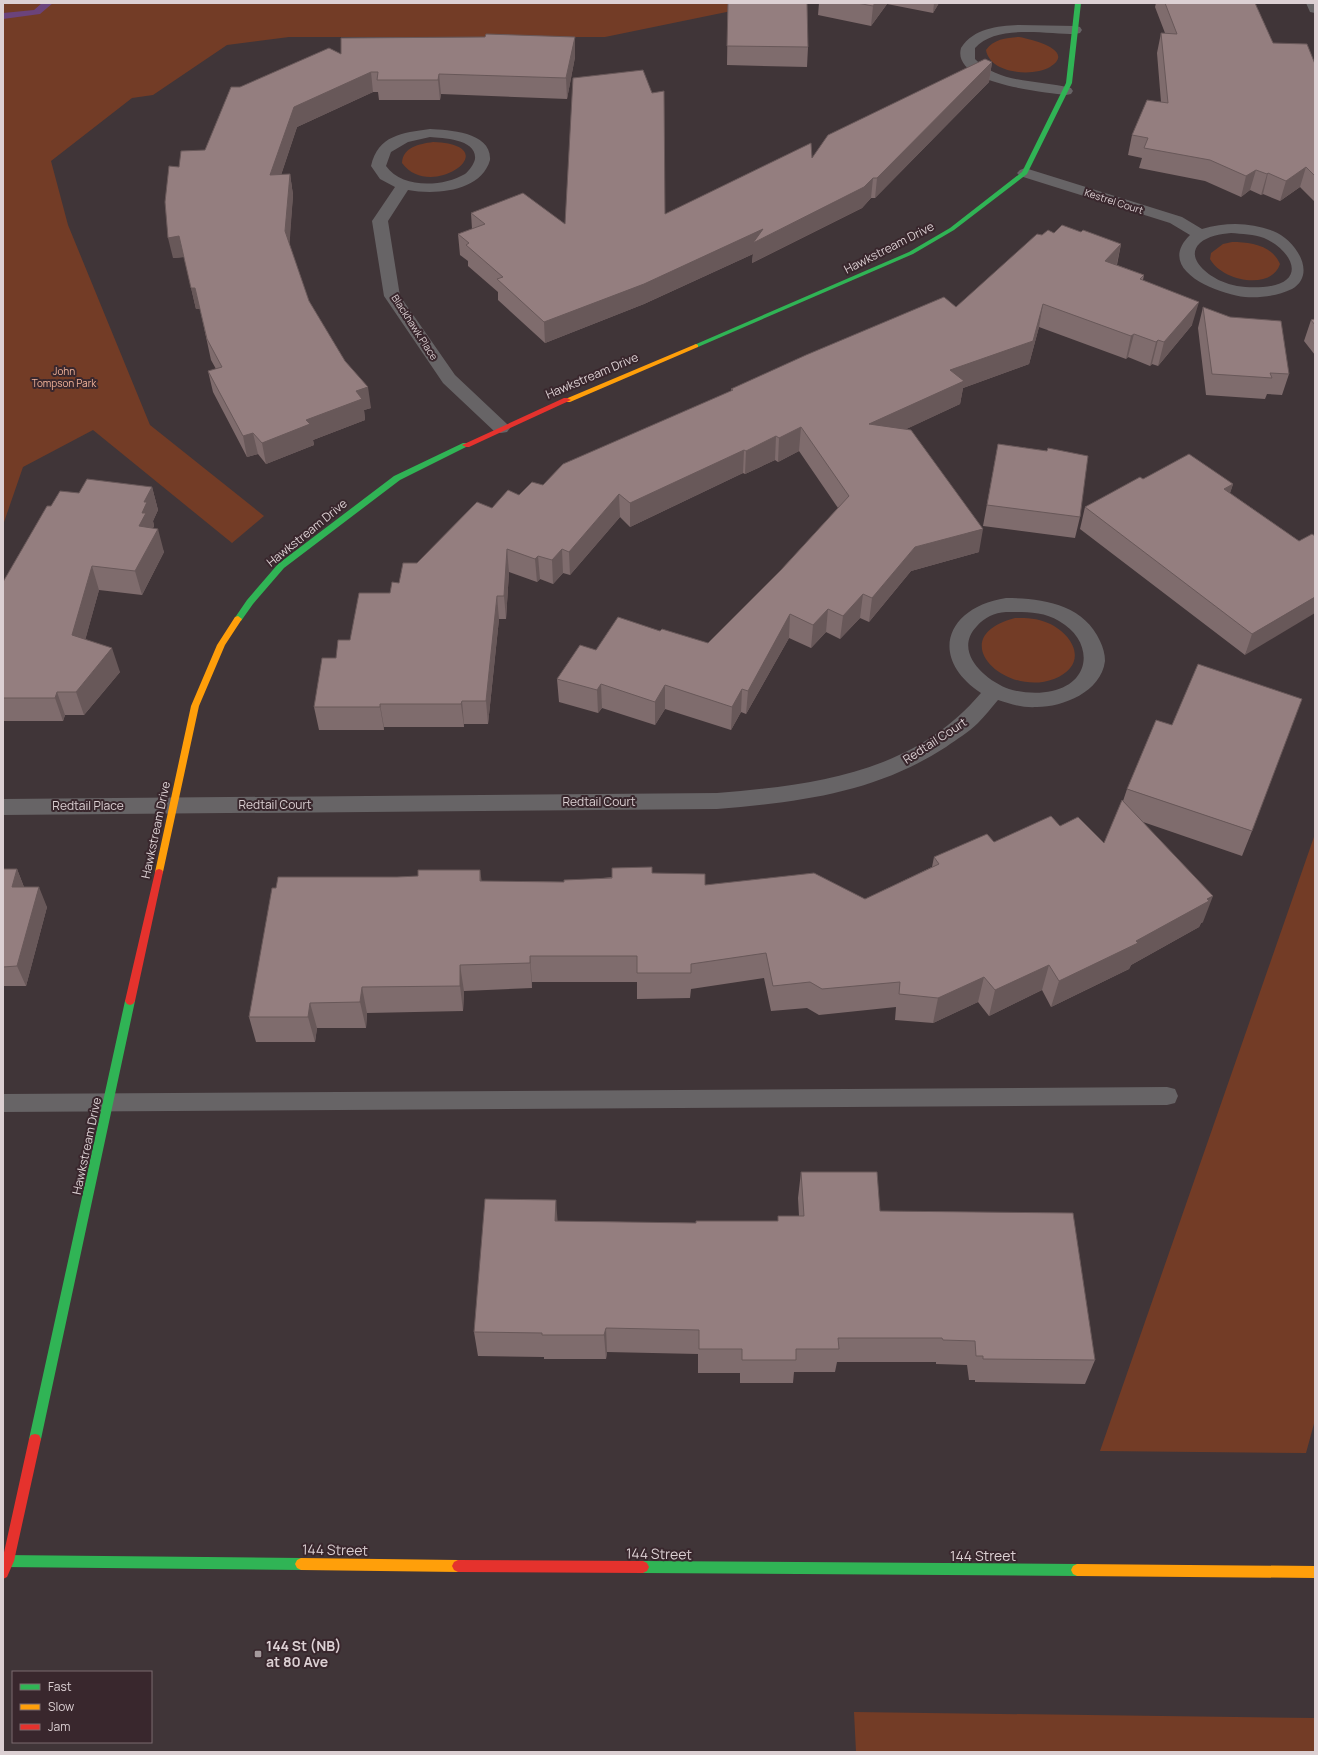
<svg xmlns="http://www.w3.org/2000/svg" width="1318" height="1755" font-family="Manrope,sans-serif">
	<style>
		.green { fill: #733c26 }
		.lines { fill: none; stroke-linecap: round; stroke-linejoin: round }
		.stream { fill: #6b437b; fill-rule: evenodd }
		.lane { fill: #676466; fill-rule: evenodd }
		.street { fill: #676466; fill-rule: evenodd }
		.fast { fill: #30b455; fill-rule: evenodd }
		.slow { fill: #ff9f0a; fill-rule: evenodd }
		.jam { fill: #e5322d; fill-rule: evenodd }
		.wall { fill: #7f6c6d }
		.shaded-wall { fill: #685859 }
		.building { fill: #947e7f; stroke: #685859 }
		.poi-dot { fill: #a59a9d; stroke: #39272d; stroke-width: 1.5 }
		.labels { text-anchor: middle; stroke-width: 4; stroke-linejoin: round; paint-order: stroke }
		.far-street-label { font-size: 10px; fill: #dcd0d3; stroke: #39272d }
		.far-park-label { font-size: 10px; fill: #f2b399; stroke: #39272d }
		.street-label { font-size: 12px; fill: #dcd0d3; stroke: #39272d }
		.near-street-label { font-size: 14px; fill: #dcd0d3; stroke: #39272d }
		.near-poi-label { font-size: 14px; font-weight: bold; fill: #dcd0d3; stroke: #39272d; text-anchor: start }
	</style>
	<rect width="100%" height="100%" fill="#403538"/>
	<path class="green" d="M 3,3 L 755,3 L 746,8 L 605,37 L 289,37 L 227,45 L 153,95 L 132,98 L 51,161 L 68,225 L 150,425 L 264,516 L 232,543 L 93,430 L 23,467 L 3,525 Z
		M 1019,37 C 1030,39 1077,50 1050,67 C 1033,77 990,74 986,50 C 994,39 1006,38 1019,37 Z
		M 433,142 C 510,145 431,203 402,163 C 403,147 419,144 433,142 Z
		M 1232,242 C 1250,242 1272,245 1280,264 C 1271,291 1222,281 1210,259 L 1211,253 L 1223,244 Z
		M 1015,618 C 1026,618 1037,618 1048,623 C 1075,635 1089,665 1054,679 C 1005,698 942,637 1015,618 Z
		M 1315,834 L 1315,1420 L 1306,1453 L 1100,1451 Z
		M 854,1712 L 1315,1718 L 1315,1752 L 856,1752 Z"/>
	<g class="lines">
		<path class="stream" d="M 42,3 L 53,3 L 40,14 L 3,19 L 3,13 L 34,10 Z"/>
		<path class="lane" d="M 1167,1087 L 1175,1089 L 1178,1096 L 1175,1103 L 1167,1105 L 3,1112 L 3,1094 Z"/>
		<path class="street" d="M 1306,3 L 1315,3 L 1315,13 L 1310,12 Z
			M 1019,25 L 1075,26 L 1080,27 L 1082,30 L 1080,33 L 1075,34 C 1046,34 996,24 975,48 L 975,59 C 999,84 1039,80 1071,88 L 1073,91 L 1071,94 L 1066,95 C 1044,92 951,84 961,48 C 974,28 998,26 1019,25 Z
			M 430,129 C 449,130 492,132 490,160 C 481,192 435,195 408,190 L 388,221 L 400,296 L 455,375 L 507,424 L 510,428 L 507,432 L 501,433 L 495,432 L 443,383 L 384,296 L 372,221 L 395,187 L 380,179 L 371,166 C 378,135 402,133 430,129 ZM 430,137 C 443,138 477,139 475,159 C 474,164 469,171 465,174 C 443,187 402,189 386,166 L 391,152 L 408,142 Z
			M 1025,168 L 1182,217 L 1202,229 C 1226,222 1250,222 1273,231 C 1295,239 1318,274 1292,289 C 1277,296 1261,298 1245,297 C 1218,294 1154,270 1190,235 L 1170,223 L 1020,176 L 1017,173 L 1020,170 ZM 1231,233 C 1242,234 1254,234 1264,238 C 1295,252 1307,284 1263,287 C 1249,288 1234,287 1221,281 C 1209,276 1184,258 1200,243 C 1208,236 1220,234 1231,233 Z
			M 1006,598 C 1041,598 1084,604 1100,641 C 1103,647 1105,654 1105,661 C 1101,692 1063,707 1037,707 C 1023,708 1010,704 998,700 C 991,708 985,716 978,723 C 969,732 957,739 946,747 C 875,793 800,802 717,809 L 3,815 L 3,799 L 717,793 C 815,785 913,773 981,693 C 927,657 947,607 1006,598 ZM 1006,612 C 1024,612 1043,611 1059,621 C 1093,640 1093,682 1052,691 C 1039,694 1022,693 1009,689 C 986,681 952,652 977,626 C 985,617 994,613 1006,612 Z"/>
		<path class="fast" d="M 1075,3 L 1081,3 L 1072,83 L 1027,174 L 954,230 L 913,254 L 698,347 L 694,347 L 694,345 L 909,252 L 950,228 L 1022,172 L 1066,83 Z
			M 463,443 L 466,443 L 470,445 L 400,480 L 284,568 L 253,604 L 241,621 L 235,621 L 234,619 L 247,600 L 278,564 L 394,476 Z
			M 130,997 L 133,998 L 135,1001 L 41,1439 L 39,1443 L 35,1444 L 31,1443 L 29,1439 L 125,1001 L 127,998 Z
			M 3,1555 L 301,1558 L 305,1560 L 307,1564 L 305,1568 L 301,1570 L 3,1567 Z
			M 643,1561 L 1077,1564 L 1081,1566 L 1083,1570 L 1081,1574 L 1077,1576 L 643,1573 L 639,1571 L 637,1567 L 639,1563 Z"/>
		<path class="slow" d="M 696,344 L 698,345 L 698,347 L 570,402 L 567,402 L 563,400 Z
			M 238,616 L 242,619 L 225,645 L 199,706 L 163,872 L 162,874 L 156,874 L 155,872 L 191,706 L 217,645 L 235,617 Z
			M 301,1558 L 458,1560 L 462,1562 L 464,1566 L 462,1570 L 458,1572 L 301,1570 L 297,1568 L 295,1564 L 297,1560 Z
			M 1077,1564 L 1315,1566 L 1315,1578 L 1077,1576 L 1073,1574 L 1071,1570 L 1073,1566 Z"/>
		<path class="jam" d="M 564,398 L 567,398 L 571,400 L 469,447 L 466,447 L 462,445 Z
			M 159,869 L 162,870 L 163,872 L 135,1001 L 133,1004 L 130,1005 L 127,1004 L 125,1001 L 155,872 L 156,870 Z
			M 35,1434 L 39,1435 L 41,1439 L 14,1561 L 7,1577 L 3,1579 L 3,1557 L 29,1439 L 31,1435 Z
			M 458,1560 L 643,1561 L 647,1563 L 649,1567 L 647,1571 L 643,1573 L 458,1572 L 454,1570 L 452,1566 L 454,1562 Z"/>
	</g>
	<path class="wall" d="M 728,3 L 808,47 L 807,67 L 727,65 Z
		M 819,3 L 939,3 L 933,13 L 887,4 L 871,26 L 818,15 Z
		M 1156,3 L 1255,3 L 1273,43 L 1315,64 L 1315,202 L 1300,187 L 1280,201 L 1263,194 L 1261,195 L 1250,190 L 1241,197 L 1205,181 L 1139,168 L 1142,158 L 1128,155 L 1132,135 L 1161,102 L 1157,53 L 1161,33 L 1165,33 L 1155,7 Z
		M 341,54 L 575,57 L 567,99 L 441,94 L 440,100 L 379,100 L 378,92 L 373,92 L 297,127 L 281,175 L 290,174 L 293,195 L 289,244 L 309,301 L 371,408 L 364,410 L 365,420 L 313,440 L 314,445 L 266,464 L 258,454 L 247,457 L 213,392 L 208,371 L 216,369 L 211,360 L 200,309 L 196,309 L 184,257 L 173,258 L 179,167 L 205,150 L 240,87 Z
		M 992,62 L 989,82 L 875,198 L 871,198 L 862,208 L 752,263 L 753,254 L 644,304 L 545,343 L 498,300 L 498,292 L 468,266 L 468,261 L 460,255 L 458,234 L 472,229 L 471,213 L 565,224 L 665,214 L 812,158 Z
		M 1081,232 L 1121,244 L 1117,265 L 1144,275 L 1143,280 L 1192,325 L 1158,366 L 1152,364 L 1150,366 L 1128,357 L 1126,359 L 1039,327 L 1029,364 L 963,388 L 960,404 L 906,429 L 979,552 L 911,571 L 869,622 L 860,618 L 840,639 L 826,632 L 811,648 L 789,638 L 746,714 L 741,712 L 731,730 L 665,709 L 655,725 L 602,708 L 598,713 L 559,702 L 557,679 L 596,650 L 660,631 L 708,643 L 781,570 L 838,508 L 799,451 L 778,462 L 775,460 L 745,474 L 743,473 L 630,527 L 620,517 L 570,575 L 563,573 L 553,584 L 540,579 L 537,582 L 509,572 L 506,619 L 499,619 L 488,724 L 464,724 L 464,727 L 384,727 L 384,730 L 319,730 L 314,707 L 336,658 L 390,593 L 417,563 L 492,508 L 519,495 L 543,485 L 731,391 L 731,389 L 956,307 L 1042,235 L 1054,233 Z
		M 1203,307 L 1289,374 L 1282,395 L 1267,394 L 1265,399 L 1206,395 L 1198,328 Z
		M 1315,319 L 1315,355 L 1304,341 L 1311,320 Z
		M 998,444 L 1047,451 L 1048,448 L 1080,517 L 1075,538 L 983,526 Z
		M 1143,479 L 1233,484 L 1230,493 L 1299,541 L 1245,655 L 1080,529 L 1085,507 Z
		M 152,487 L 158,510 L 153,521 L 154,526 L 153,528 L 164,552 L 142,595 L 99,590 L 85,640 L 120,672 L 84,715 L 65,715 L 63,721 L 3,721 L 3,582 L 51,506 L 79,493 Z
		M 1127,789 L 1252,831 L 1242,856 L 1143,822 L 1203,922 L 1201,923 L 1199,927 L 1131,965 L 1129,969 L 1051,1007 L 1042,990 L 989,1016 L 978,1002 L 933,1023 L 895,1020 L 896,1007 L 819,1015 L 807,1008 L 771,1011 L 764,978 L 691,989 L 690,998 L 637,999 L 637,982 L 532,982 L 532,988 L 464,991 L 463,1011 L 367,1013 L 366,1028 L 317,1028 L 315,1042 L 256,1042 L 249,1017 L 482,881 L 564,882 L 652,873 L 705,885 L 865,899 L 932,867 L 934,857 L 1060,826 L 1104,843 L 1123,801 Z
		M 3,869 L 17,869 L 24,887 L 47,907 L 26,986 L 3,986 Z
		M 801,1172 L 880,1211 L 1095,1360 L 1085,1384 L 975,1382 L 975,1380 L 969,1380 L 967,1365 L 936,1364 L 936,1362 L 837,1362 L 835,1372 L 794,1372 L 793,1383 L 740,1383 L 740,1373 L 698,1373 L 698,1354 L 607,1352 L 606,1359 L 544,1359 L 544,1357 L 478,1356 L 474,1332 L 558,1221 L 696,1223 L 778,1221 L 778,1216 L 799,1216 L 798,1198 Z"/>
	<path class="shaded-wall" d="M 875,3 L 887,3 L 887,4 L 871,26 L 873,6 Z
		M 934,3 L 939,3 L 933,13 Z
		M 575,37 L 575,57 L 567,99 L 566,78 Z
		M 992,62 L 989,82 L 875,198 L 877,178 Z
		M 371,72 L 373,92 L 297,127 L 274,196 L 270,175 L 294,107 Z
		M 439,74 L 441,94 L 440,100 L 438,80 Z
		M 1306,167 L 1300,187 L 1280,201 L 1286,181 Z
		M 1256,170 L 1250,190 L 1241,197 L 1246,176 Z
		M 1268,173 L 1263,194 L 1261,195 L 1267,174 Z
		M 290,174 L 293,195 L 289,252 L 285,231 Z
		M 873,178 L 871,198 L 862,208 L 752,263 L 753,254 L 644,304 L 545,343 L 544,322 Z
		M 179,236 L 184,257 L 173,258 L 168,238 Z
		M 1121,244 L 1116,267 L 1105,261 Z
		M 191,288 L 195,288 L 200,309 L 196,309 Z
		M 1199,302 L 1192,325 L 1158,366 L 1164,342 Z
		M 1043,304 L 1039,327 L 1029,364 L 963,388 L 960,404 L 866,448 L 869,424 L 950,370 Z
		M 1134,334 L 1128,357 L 1126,359 L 1131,336 Z
		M 1158,340 L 1152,364 L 1150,366 L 1156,342 Z
		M 368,387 L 371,408 L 364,410 L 365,420 L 313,440 L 314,445 L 266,464 L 262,443 L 306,420 L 356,391 Z
		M 801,427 L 799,451 L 778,462 L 779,438 Z
		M 253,433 L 258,454 L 247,457 L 243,436 Z
		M 776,436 L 775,460 L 745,474 L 746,451 Z
		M 744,450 L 743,473 L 630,527 L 630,503 Z
		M 1233,484 L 1226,505 L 1224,489 Z
		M 152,487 L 158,510 L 153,521 L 154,526 L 151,531 L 139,526 L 144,502 Z
		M 619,494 L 620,517 L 570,575 L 569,552 Z
		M 158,529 L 164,552 L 142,595 L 135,571 Z
		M 983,529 L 979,552 L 911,571 L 869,622 L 872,598 L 915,547 Z
		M 507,549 L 509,572 L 506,619 L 504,596 Z
		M 562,549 L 563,573 L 553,584 L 552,560 Z
		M 538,556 L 540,579 L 537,582 L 535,559 Z
		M 92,566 L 99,590 L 80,659 L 72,635 Z
		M 863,594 L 860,618 L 840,639 L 843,616 Z
		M 497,596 L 499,619 L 488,724 L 486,701 Z
		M 1315,597 L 1315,613 L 1245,655 L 1252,634 Z
		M 828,609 L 826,632 L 811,648 L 813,625 Z
		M 790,614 L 789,638 L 746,714 L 748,691 Z
		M 112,648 L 120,672 L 84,715 L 76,692 Z
		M 601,684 L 602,708 L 598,713 L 597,690 Z
		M 665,685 L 665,709 L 655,725 L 655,702 Z
		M 742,689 L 741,712 L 731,730 L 732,707 Z
		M 57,692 L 65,715 L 63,721 L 55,698 Z
		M 462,701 L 464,724 L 464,727 L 461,704 Z
		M 380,704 L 384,727 L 384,730 L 380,707 Z
		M 17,869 L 25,890 L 12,887 Z
		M 480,870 L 484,896 L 480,881 Z
		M 39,887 L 47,907 L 26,986 L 17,966 Z
		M 1213,896 L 1203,922 L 1201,923 L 1199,927 L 1131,965 L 1129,969 L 1051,1007 L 1059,981 L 1136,941 Z
		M 530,956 L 532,982 L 532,988 L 530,963 Z
		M 460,965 L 464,991 L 463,1011 L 460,986 Z
		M 1049,965 L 1042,990 L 989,1016 L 995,990 Z
		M 984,977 L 978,1002 L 933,1023 L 938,998 Z
		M 362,987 L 367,1013 L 366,1028 L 360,1002 Z
		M 310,1003 L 317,1028 L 315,1042 L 308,1017 Z
		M 556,1200 L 558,1226 L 555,1221 Z
		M 606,1328 L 607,1352 L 606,1359 L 604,1335 Z"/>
	<path class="building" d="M 728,3 L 807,3 L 808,47 L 727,46 Z
		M 857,3 L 875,3 L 873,6 Z
		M 1165,3 L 1255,3 L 1273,43 L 1307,44 L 1315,64 L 1315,176 L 1306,167 L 1286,181 L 1268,173 L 1267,174 L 1256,170 L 1246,176 L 1210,160 L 1144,148 L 1148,138 L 1132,135 L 1147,100 L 1168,103 L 1161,33 L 1177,34 Z
		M 486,34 L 575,37 L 566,78 L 439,74 L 438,80 L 377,80 L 378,72 L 371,72 L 294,107 L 270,175 L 290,174 L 285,231 L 309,301 L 345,361 L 368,387 L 356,391 L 362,399 L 306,420 L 310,424 L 262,443 L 253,433 L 243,436 L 208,371 L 222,367 L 207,339 L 195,288 L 191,288 L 179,236 L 168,238 L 165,202 L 169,166 L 179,167 L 181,151 L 205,150 L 231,87 L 240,87 L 329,48 L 341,54 L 341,38 L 485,37 Z
		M 985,59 L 992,62 L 877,178 L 873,178 L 864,187 L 753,243 L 763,229 L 644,284 L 544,322 L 497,279 L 503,277 L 466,245 L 469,243 L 458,234 L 485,224 L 471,213 L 523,193 L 565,224 L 573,78 L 643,70 L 652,93 L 664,91 L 665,214 L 811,143 L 812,158 L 828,135 Z
		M 1062,225 L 1081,232 L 1083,230 L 1121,244 L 1105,261 L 1144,275 L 1140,279 L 1199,302 L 1164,342 L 1158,340 L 1156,342 L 1134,334 L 1131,336 L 1043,304 L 1033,341 L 950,370 L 964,381 L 869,424 L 911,430 L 983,529 L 915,547 L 872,598 L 863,594 L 843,616 L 828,609 L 813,625 L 790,614 L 748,691 L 742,689 L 732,707 L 665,685 L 655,702 L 601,684 L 597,690 L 557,679 L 580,645 L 596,650 L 618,617 L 660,631 L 662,629 L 708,643 L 781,570 L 849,496 L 801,427 L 779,438 L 776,436 L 746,451 L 744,450 L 630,503 L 619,494 L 569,552 L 562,549 L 552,560 L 538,556 L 535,559 L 507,549 L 504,596 L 497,596 L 486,701 L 462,701 L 461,704 L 380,704 L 380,707 L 314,707 L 322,658 L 336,658 L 338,640 L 350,640 L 359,593 L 390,593 L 392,582 L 399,583 L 403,563 L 417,563 L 477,502 L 492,508 L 508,490 L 519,495 L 532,482 L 543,485 L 563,464 L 733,390 L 731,389 L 806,355 L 944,297 L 956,307 L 1037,234 L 1042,235 L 1048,230 L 1054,233 Z
		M 1203,307 L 1230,317 L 1281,321 L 1289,374 L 1270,373 L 1272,378 L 1212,374 Z
		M 1315,319 L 1315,325 L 1311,320 Z
		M 998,444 L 1047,451 L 1048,448 L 1088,456 L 1080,517 L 987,505 Z
		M 1189,454 L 1233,484 L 1224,489 L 1299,541 L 1312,534 L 1315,536 L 1315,597 L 1252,634 L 1085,507 L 1140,477 L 1143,479 Z
		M 87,479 L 152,487 L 144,502 L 147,502 L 142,513 L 146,513 L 139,526 L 158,529 L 135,571 L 92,566 L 72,635 L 112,648 L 76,692 L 57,692 L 55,698 L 3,698 L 3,582 L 47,506 L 51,506 L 60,491 L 79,493 Z
		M 1198,664 L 1302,699 L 1252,831 L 1127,789 L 1156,720 L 1172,725 Z
		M 1122,800 L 1213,896 L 1207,899 L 1209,901 L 1136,941 L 1138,943 L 1059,981 L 1049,965 L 995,990 L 984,977 L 938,998 L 899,994 L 900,982 L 822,989 L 810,982 L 773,986 L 766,953 L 691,964 L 691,973 L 637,973 L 637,956 L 530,956 L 530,963 L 460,965 L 460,986 L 362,987 L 360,1002 L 310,1003 L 308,1017 L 249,1017 L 272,888 L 276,888 L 278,877 L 397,877 L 418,876 L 418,870 L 480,870 L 480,881 L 564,882 L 564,880 L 612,878 L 612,868 L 652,867 L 652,873 L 705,874 L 705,885 L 814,873 L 865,899 L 939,864 L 934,857 L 987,834 L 994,842 L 1051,816 L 1060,826 L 1078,817 L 1104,843 Z
		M 3,869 L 17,869 L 12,887 L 39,887 L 17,966 L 3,967 Z
		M 801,1172 L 877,1172 L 880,1211 L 1073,1213 L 1095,1360 L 983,1359 L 983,1356 L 976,1356 L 975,1341 L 943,1340 L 942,1338 L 838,1338 L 839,1349 L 796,1349 L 796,1360 L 742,1360 L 742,1349 L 699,1349 L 699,1330 L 606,1328 L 604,1335 L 542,1335 L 542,1333 L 474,1332 L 485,1199 L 556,1200 L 555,1221 L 696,1223 L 696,1221 L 778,1221 L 778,1216 L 804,1216 Z"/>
	<rect class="poi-dot" x="254" y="1650" width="8" height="8" rx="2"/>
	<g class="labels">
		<g class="far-street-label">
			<text transform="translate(1114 201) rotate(18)" y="4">Kestrel Court</text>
			<text transform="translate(415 327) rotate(57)" y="4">Blackhawk Place</text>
		</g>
		<g class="far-park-label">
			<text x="64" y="375">John<tspan x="64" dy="12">Tompson Park</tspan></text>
		</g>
		<g class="street-label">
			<text transform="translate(889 248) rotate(-27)" y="4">Hawkstream Drive</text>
			<text transform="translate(592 376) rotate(-23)" y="4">Hawkstream Drive</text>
			<text transform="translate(307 533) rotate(-39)" y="4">Hawkstream Drive</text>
			<text transform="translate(935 741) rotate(-33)" y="4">Redtail Court</text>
			<text x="599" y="806">Redtail Court</text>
			<text x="275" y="809">Redtail Court</text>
			<text x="88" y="810">Redtail Place</text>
			<text transform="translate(156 830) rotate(-78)" y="4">Hawkstream Drive</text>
			<text transform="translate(87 1146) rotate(-78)" y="4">Hawkstream Drive</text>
		</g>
		<g class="near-street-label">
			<text transform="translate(335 1550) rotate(1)" y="5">144 Street</text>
			<text transform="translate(659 1554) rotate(1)" y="5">144 Street</text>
			<text x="983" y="1561">144 Street</text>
		</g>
		<g class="near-poi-label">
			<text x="266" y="1651">144 St (NB)<tspan x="266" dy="16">at 80 Ave</tspan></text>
		</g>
	</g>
	<rect width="1318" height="1755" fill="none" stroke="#dcd0d3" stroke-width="8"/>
	<rect x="12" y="1671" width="140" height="72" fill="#39272d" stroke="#7a6b6f"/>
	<rect x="20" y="1684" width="20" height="6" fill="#30b455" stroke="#7a6b6f"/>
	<text x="48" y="1691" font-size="12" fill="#dcd0d3">Fast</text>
	<rect x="20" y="1704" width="20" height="6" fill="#ff9f0a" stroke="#7a6b6f"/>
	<text x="48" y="1711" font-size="12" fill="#dcd0d3">Slow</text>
	<rect x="20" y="1724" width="20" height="6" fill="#e5322d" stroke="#7a6b6f"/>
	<text x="48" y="1731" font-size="12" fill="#dcd0d3">Jam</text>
</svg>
